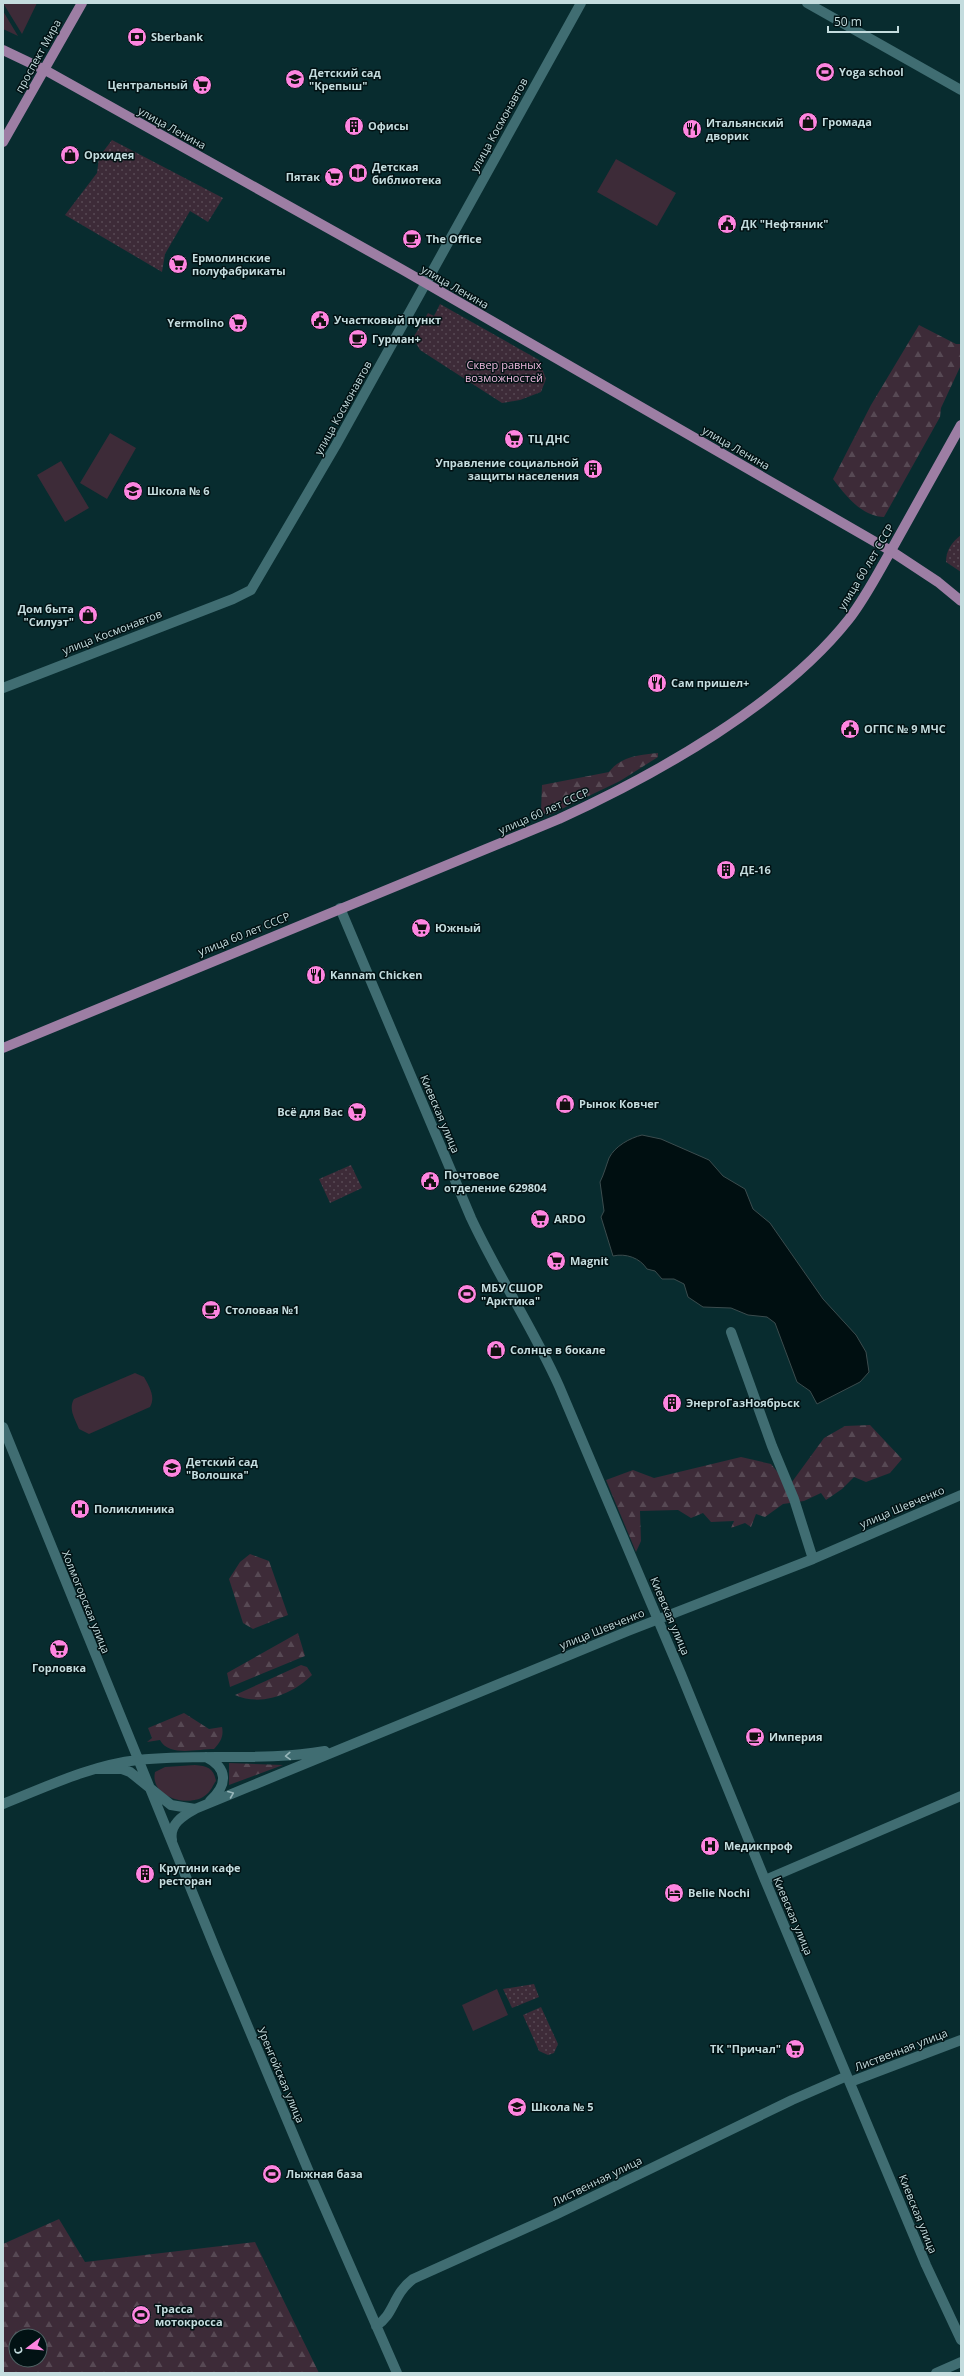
<svg xmlns="http://www.w3.org/2000/svg" width="964" height="2376" font-family="'Open Sans',sans-serif">
	<style>
		.grass { fill: #3d2b38 }
		.forest { fill: url(#forest-firs); fill-rule: evenodd }
		.park { fill: url(#park-dots) }
		.water { fill: #000f11; stroke: #3b4c4e }
		.lines { fill: none; stroke-linecap: round; stroke-linejoin: round }
		.minor { stroke: #406d72; stroke-width: 10 }
		.major { stroke: #9d7ea4; stroke-width: 10 }
		.oneway { stroke: #96b5b8 }
		.labels { text-anchor: middle; stroke-width: 3; stroke-linejoin: round; paint-order: stroke }
		.poi-label { font-size: 11px; font-weight: bold; fill: #c4dcde; stroke: #021214; text-anchor: start }
		.street-label { font-size: 11px; fill: #c4dcde; stroke: #021214 }
		.park-label { font-size: 11px; fill: #edb8dd; stroke: #021214 }
	</style>
	<defs>
		<pattern id="forest-firs" width="22" height="20" patternUnits="userSpaceOnUse"><rect width="22" height="20" fill="#3d2b38"/><path d="M5 1l3.5 6h-7zM16 11l3.5 6h-7z" fill="#574954"/></pattern>
		<pattern id="park-dots" width="8" height="8" patternUnits="userSpaceOnUse"><rect width="8" height="8" fill="#3d2b38"/><path d="M2 2h.1M6 6h.1" fill="none" stroke="#574954" stroke-width="1.8" stroke-linecap="round"/></pattern>
	</defs>
	<rect width="100%" height="100%" fill="#082c2f"/>
	<path class="grass" d="M 37,3 L 22,34 L 3,3 Z
		M 3,11 L 18,36 L 3,29 Z
		M 616,159 L 676,193 L 657,226 L 597,192 Z
		M 110,433 L 136,448 L 107,499 L 80,483 Z
		M 61,461 L 89,508 L 65,522 L 37,475 Z
		M 135,1373 L 144,1377 C 149,1386 156,1397 150,1407 L 89,1434 L 79,1429 C 75,1419 68,1409 74,1399 Z
		M 195,1765 C 207,1766 214,1768 216,1781 C 213,1785 211,1791 207,1794 C 192,1809 149,1798 155,1772 L 165,1767 Z
		M 497,1989 L 508,2015 L 473,2031 L 462,2005 Z"/>
	<path class="forest" d="M 919,325 L 956,344 L 961,344 L 961,365 L 941,408 L 940,417 L 884,517 C 861,516 846,496 833,479 L 871,405 Z
		M 658,753 L 658,757 L 620,781 L 547,816 L 541,811 L 542,785 L 609,772 C 621,756 639,755 658,753 Z
		M 870,1425 L 902,1459 L 890,1473 L 866,1482 L 854,1477 L 842,1489 L 826,1500 L 821,1493 L 804,1501 L 783,1504 L 765,1517 L 756,1514 L 751,1527 L 745,1523 L 731,1528 L 734,1521 L 711,1522 L 703,1513 L 691,1518 L 678,1510 L 640,1511 L 641,1541 L 636,1552 L 606,1480 L 633,1470 L 654,1478 L 741,1457 L 771,1464 L 789,1486 L 824,1438 L 845,1426 Z
		M 250,1554 L 269,1561 L 288,1615 L 253,1629 L 243,1623 L 229,1579 L 240,1562 Z
		M 298,1633 L 305,1656 L 230,1687 L 227,1673 Z
		M 301,1665 L 307,1667 L 312,1675 C 293,1694 261,1707 235,1695 Z
		M 184,1713 L 209,1729 L 222,1727 C 224,1737 220,1742 214,1749 C 197,1749 169,1757 160,1740 L 147,1742 L 152,1738 L 148,1728 Z
		M 229,1763 L 283,1765 L 229,1785 Z
		M 59,2219 L 85,2262 L 255,2242 L 319,2373 L 3,2373 L 3,2244 ZM 16,2336 L 40,2336 L 40,2360 L 16,2360 Z"/>
	<path class="park" d="M 112,140 L 223,198 L 208,222 L 190,211 L 165,254 L 162,272 L 65,215 L 97,173 L 99,157 Z
		M 440,304 L 539,360 L 546,379 L 541,392 L 520,400 L 502,403 L 420,350 L 413,338 L 428,313 L 434,316 Z
		M 961,535 L 961,572 L 946,562 C 946,550 952,542 961,535 Z
		M 351,1165 L 362,1188 L 330,1203 L 319,1179 Z
		M 534,1984 L 539,1997 L 512,2008 L 503,1989 Z
		M 541,2007 L 558,2044 L 554,2053 L 548,2055 L 539,2051 L 523,2015 Z"/>
	<path class="water" d="M 642,1135 L 661,1139 L 709,1160 L 723,1176 L 745,1189 L 753,1209 L 770,1223 L 823,1299 L 856,1335 L 866,1352 L 869,1372 L 860,1382 L 817,1404 L 810,1391 L 797,1382 L 775,1323 L 767,1317 L 748,1315 L 731,1308 L 703,1307 L 688,1297 L 684,1284 L 674,1279 L 662,1279 L 655,1271 L 647,1269 C 640,1258 626,1253 613,1256 L 601,1217 L 604,1211 L 600,1182 C 604,1174 606,1166 609,1158 C 615,1146 630,1138 642,1135 Z"/>
	<g class="lines">
		<path class="minor" d="M 807,3 L 961,90
			M 3,688 L 233,599 L 251,590 L 336,445 L 581,3
			M 340,908 L 471,1218 C 498,1276 533,1328 559,1386 L 681,1674 L 765,1880 L 926,2265 L 961,2340
			M 731,1332 L 772,1446 L 794,1499 L 813,1559
			M 3,1427 L 217,1953 L 309,2172 L 397,2373
			M 206,1757 C 228,1768 228,1785 210,1801
			M 95,1769 L 122,1769 L 130,1772 L 171,1805 L 195,1809 L 628,1631 L 813,1559 L 961,1495
			M 3,1804 C 46,1787 91,1765 138,1760 C 200,1753 263,1762 325,1751
			M 172,1840 C 169,1825 182,1816 195,1809
			M 765,1880 L 961,1796
			M 850,2082 L 961,2040
			M 376,2326 C 395,2314 392,2295 413,2279 L 555,2215 L 792,2100 L 847,2076
			M 936,2373 L 961,2362"/>
		<path class="major" d="M 3,50 L 45,70 L 403,270 L 891,551 L 938,582 L 961,601
			M 3,142 L 82,3
			M 3,1048 L 559,819 C 657,774 782,704 849,619 C 866,597 879,571 893,547 C 916,506 938,466 961,425"/>
	</g>
	<defs><path id="oneway-chevron" d="M-2-3.5L2.5 0L-2 3.5" fill="none" stroke-width="1.6" stroke-linecap="round" stroke-linejoin="round"/></defs>
	<g class="oneway">
		<use href="#oneway-chevron" transform="translate(288 1756) rotate(177)"/>
		<use href="#oneway-chevron" transform="translate(231 1794) rotate(-22)"/>
	</g>
	<defs>
		<symbol id="bank-disc" viewBox="-11 -11 22 22"><circle r="9.5" fill="#fe85e0" stroke="#021214"/><path d="M-6-4H6V4H-6ZM0-2.3a2.3 2.3 0 1 0 0 4.6a2.3 2.3 0 1 0 0-4.6Z" fill="#111"/></symbol>
		<symbol id="stadium-disc" viewBox="-11 -11 22 22"><circle r="9.5" fill="#fe85e0" stroke="#021214"/><path d="M0-5a6.5 5 0 1 0 0 10a6.5 5 0 1 0 0-10ZM-3.5-1.8h7v3.6h-7Z" fill="#111"/></symbol>
		<symbol id="school-disc" viewBox="-11 -11 22 22"><circle r="9.5" fill="#fe85e0" stroke="#021214"/><path d="M0-5L7-2L0 1L-7-2ZM-4 1L0 2.5L4 1V4Q0 6-4 4Z" fill="#111"/></symbol>
		<symbol id="supermarket-disc" viewBox="-11 -11 22 22"><circle r="9.5" fill="#fe85e0" stroke="#021214"/><path d="M-6-5.5h2.5l.6 2H6L4.5 2H-2.5L-4.4-4H-6ZM-1.5 3.2a1.3 1.3 0 1 0 .1 0ZM3 3.2a1.3 1.3 0 1 0 .1 0Z" fill="#111"/></symbol>
		<symbol id="shop-disc" viewBox="-11 -11 22 22"><circle r="9.5" fill="#fe85e0" stroke="#021214"/><path d="M-5-2.5h2.3a2.7 3.5 0 0 1 5.4 0H5L5.5 6h-11ZM-1.5-2.5h3a1.5 2.3 0 0 0-3 0Z" fill="#111"/></symbol>
		<symbol id="building-disc" viewBox="-11 -11 22 22"><circle r="9.5" fill="#fe85e0" stroke="#021214"/><path d="M-4-6H4V6H1V3H-1V6H-4ZM-2.5-4.3h1.7v1.8h-1.7ZM.8-4.3h1.7v1.8H.8ZM-2.5-1h1.7V.8h-1.7ZM.8-1h1.7V.8H.8Z" fill="#111"/></symbol>
		<symbol id="restaurant-disc" viewBox="-11 -11 22 22"><circle r="9.5" fill="#fe85e0" stroke="#021214"/><path d="M-5-6h1v4h1v-4h1v4h1v-4h1v5L-1.5 .5V6h-2V.5L-5-1ZM5-6V6H3V1.5H1.5Q1.5-4 5-6Z" fill="#111"/></symbol>
		<symbol id="library-disc" viewBox="-11 -11 22 22"><circle r="9.5" fill="#fe85e0" stroke="#021214"/><path d="M-6-4Q-3-5.5-.7-3.5V5Q-3 3-6 4ZM6-4Q3-5.5 .7-3.5V5Q3 3 6 4Z" fill="#111"/></symbol>
		<symbol id="civic-disc" viewBox="-11 -11 22 22"><circle r="9.5" fill="#fe85e0" stroke="#021214"/><path d="M-.6-6.5H3V-4.5H.6V-3L4-1V1h2V6H-6V1h2V-1L-.6-3ZM-1.2 2.5V6h2.4V2.5Z" fill="#111"/></symbol>
		<symbol id="cafe-disc" viewBox="-11 -11 22 22"><circle r="9.5" fill="#fe85e0" stroke="#021214"/><path d="M-5.5-4.5H6V0H3Q3 3.5 0 3.5H-2.5Q-5.5 3.5-5.5 0ZM3-3.2v2h1.7v-2ZM-6 4.5H4V6H-6Z" fill="#111"/></symbol>
		<symbol id="hospital-disc" viewBox="-11 -11 22 22"><circle r="9.5" fill="#fe85e0" stroke="#021214"/><path d="M-5-5h3v3.5h4V-5h3V5h-3V1.5h-4V5h-3Z" fill="#111"/></symbol>
		<symbol id="hotel-disc" viewBox="-11 -11 22 22"><circle r="9.5" fill="#fe85e0" stroke="#021214"/><path d="M-6-4.5h1.5V1H6V5H4.5V3h-9V5H-6ZM-4 0a1.8 1.8 0 1 1 3.6 0ZM.5 0V-2.5h3Q6-2.5 6 0Z" fill="#111"/></symbol>
	</defs>
	<g fill-rule="evenodd">
		<use href="#bank-disc" x="126" y="26" width="22" height="22"/>
		<use href="#stadium-disc" x="814" y="61" width="22" height="22"/>
		<use href="#school-disc" x="284" y="68" width="22" height="22"/>
		<use href="#supermarket-disc" x="191" y="74" width="22" height="22"/>
		<use href="#shop-disc" x="797" y="111" width="22" height="22"/>
		<use href="#building-disc" x="343" y="115" width="22" height="22"/>
		<use href="#restaurant-disc" x="681" y="118" width="22" height="22"/>
		<use href="#shop-disc" x="59" y="144" width="22" height="22"/>
		<use href="#library-disc" x="347" y="162" width="22" height="22"/>
		<use href="#supermarket-disc" x="323" y="166" width="22" height="22"/>
		<use href="#civic-disc" x="716" y="213" width="22" height="22"/>
		<use href="#cafe-disc" x="401" y="228" width="22" height="22"/>
		<use href="#supermarket-disc" x="167" y="253" width="22" height="22"/>
		<use href="#civic-disc" x="309" y="309" width="22" height="22"/>
		<use href="#supermarket-disc" x="227" y="312" width="22" height="22"/>
		<use href="#cafe-disc" x="347" y="328" width="22" height="22"/>
		<use href="#supermarket-disc" x="503" y="428" width="22" height="22"/>
		<use href="#building-disc" x="582" y="458" width="22" height="22"/>
		<use href="#school-disc" x="122" y="480" width="22" height="22"/>
		<use href="#shop-disc" x="77" y="604" width="22" height="22"/>
		<use href="#restaurant-disc" x="646" y="672" width="22" height="22"/>
		<use href="#civic-disc" x="839" y="718" width="22" height="22"/>
		<use href="#building-disc" x="715" y="859" width="22" height="22"/>
		<use href="#supermarket-disc" x="410" y="917" width="22" height="22"/>
		<use href="#restaurant-disc" x="305" y="964" width="22" height="22"/>
		<use href="#shop-disc" x="554" y="1093" width="22" height="22"/>
		<use href="#supermarket-disc" x="346" y="1101" width="22" height="22"/>
		<use href="#civic-disc" x="419" y="1170" width="22" height="22"/>
		<use href="#supermarket-disc" x="529" y="1208" width="22" height="22"/>
		<use href="#supermarket-disc" x="545" y="1250" width="22" height="22"/>
		<use href="#stadium-disc" x="456" y="1283" width="22" height="22"/>
		<use href="#cafe-disc" x="200" y="1299" width="22" height="22"/>
		<use href="#shop-disc" x="485" y="1339" width="22" height="22"/>
		<use href="#building-disc" x="661" y="1392" width="22" height="22"/>
		<use href="#school-disc" x="161" y="1457" width="22" height="22"/>
		<use href="#hospital-disc" x="69" y="1498" width="22" height="22"/>
		<use href="#supermarket-disc" x="48" y="1638" width="22" height="22"/>
		<use href="#cafe-disc" x="744" y="1726" width="22" height="22"/>
		<use href="#hospital-disc" x="699" y="1835" width="22" height="22"/>
		<use href="#building-disc" x="134" y="1863" width="22" height="22"/>
		<use href="#hotel-disc" x="663" y="1882" width="22" height="22"/>
		<use href="#supermarket-disc" x="784" y="2038" width="22" height="22"/>
		<use href="#school-disc" x="506" y="2096" width="22" height="22"/>
		<use href="#stadium-disc" x="261" y="2163" width="22" height="22"/>
		<use href="#stadium-disc" x="130" y="2304" width="22" height="22"/>
	</g>
	<g class="labels">
		<g class="poi-label">
			<text x="151" y="41">Sberbank</text>
			<text x="839" y="76">Yoga school</text>
			<text x="309" y="77">Детский сад<tspan x="309" dy="13">"Крепыш"</tspan></text>
			<text x="188" y="89" text-anchor="end">Центральный</text>
			<text x="822" y="126">Громада</text>
			<text x="706" y="127">Итальянский<tspan x="706" dy="13">дворик</tspan></text>
			<text x="368" y="130">Офисы</text>
			<text x="84" y="159">Орхидея</text>
			<text x="372" y="171">Детская<tspan x="372" dy="13">библиотека</tspan></text>
			<text x="320" y="181" text-anchor="end">Пятак</text>
			<text x="741" y="228">ДК "Нефтяник"</text>
			<text x="426" y="243">The Office</text>
			<text x="192" y="262">Ермолинские<tspan x="192" dy="13">полуфабрикаты</tspan></text>
			<text x="334" y="324">Участковый пункт</text>
			<text x="224" y="327" text-anchor="end">Yermolino</text>
			<text x="372" y="343">Гурман+</text>
			<text x="528" y="443">ТЦ ДНС</text>
			<text x="579" y="467" text-anchor="end">Управление социальной<tspan x="579" dy="13">защиты населения</tspan></text>
			<text x="147" y="495">Школа № 6</text>
			<text x="74" y="613" text-anchor="end">Дом быта<tspan x="74" dy="13">"Силуэт"</tspan></text>
			<text x="671" y="687">Сам пришел+</text>
			<text x="864" y="733">ОГПС № 9 МЧС</text>
			<text x="740" y="874">ДЕ-16</text>
			<text x="435" y="932">Южный</text>
			<text x="330" y="979">Kannam Chicken</text>
			<text x="579" y="1108">Рынок Ковчег</text>
			<text x="343" y="1116" text-anchor="end">Всё для Вас</text>
			<text x="444" y="1179">Почтовое<tspan x="444" dy="13">отделение 629804</tspan></text>
			<text x="554" y="1223">ARDO</text>
			<text x="570" y="1265">Magnit</text>
			<text x="481" y="1292">МБУ СШОР<tspan x="481" dy="13">"Арктика"</tspan></text>
			<text x="225" y="1314">Столовая №1</text>
			<text x="510" y="1354">Солнце в бокале</text>
			<text x="686" y="1407">ЭнергоГазНоябрьск</text>
			<text x="186" y="1466">Детский сад<tspan x="186" dy="13">"Волошка"</tspan></text>
			<text x="94" y="1513">Поликлиника</text>
			<text x="59" y="1672" text-anchor="middle">Горловка</text>
			<text x="769" y="1741">Империя</text>
			<text x="724" y="1850">Медикпроф</text>
			<text x="159" y="1872">Крутини кафе<tspan x="159" dy="13">ресторан</tspan></text>
			<text x="688" y="1897">Belie Nochi</text>
			<text x="781" y="2053" text-anchor="end">ТК "Причал"</text>
			<text x="531" y="2111">Школа № 5</text>
			<text x="286" y="2178">Лыжная база</text>
			<text x="155" y="2313">Трасса<tspan x="155" dy="13">мотокросса</tspan></text>
		</g>
		<g class="street-label">
			<text transform="translate(38 56) rotate(-61)" y="4">проспект Мира</text>
			<text transform="translate(499 125) rotate(-61)" y="4">улица Космонавтов</text>
			<text transform="translate(172 128) rotate(29)" y="4">улица Ленина</text>
			<text transform="translate(455 287) rotate(30)" y="4">улица Ленина</text>
			<text transform="translate(343 408) rotate(-61)" y="4">улица Космонавтов</text>
			<text transform="translate(736 448) rotate(30)" y="4">улица Ленина</text>
			<text transform="translate(866 567) rotate(-59)" y="4">улица 60 лет СССР</text>
			<text transform="translate(112 632) rotate(-21)" y="4">улица Космонавтов</text>
			<text transform="translate(544 811) rotate(-24)" y="4">улица 60 лет СССР</text>
			<text transform="translate(244 934) rotate(-22)" y="4">улица 60 лет СССР</text>
			<text transform="translate(440 1114) rotate(67)" y="4">Киевская улица</text>
			<text transform="translate(902 1507) rotate(-23)" y="4">улица Шевченко</text>
			<text transform="translate(86 1602) rotate(68)" y="4">Холмогорская улица</text>
			<text transform="translate(670 1616) rotate(67)" y="4">Киевская улица</text>
			<text transform="translate(602 1629) rotate(-22)" y="4">улица Шевченко</text>
			<text transform="translate(793 1916) rotate(67)" y="4">Киевская улица</text>
			<text transform="translate(901 2050) rotate(-21)" y="4">Лиственная улица</text>
			<text transform="translate(281 2075) rotate(67)" y="4">Уренгойская улица</text>
			<text transform="translate(597 2181) rotate(-26)" y="4">Лиственная улица</text>
			<text transform="translate(918 2214) rotate(68)" y="4">Киевская улица</text>
		</g>
		<g class="park-label">
			<text x="504" y="369">Сквер равных<tspan x="504" dy="13">возможностей</tspan></text>
		</g>
	</g>
	<rect width="964" height="2376" fill="none" stroke="#c4dcde" stroke-width="8"/>
	<g transform="translate(28 2348) rotate(254)"><circle r="19" fill="#021214" stroke="#506365"/>
	<path d="M0-3L7 15L0 10L-7 15Z" fill="#fe85e0"/>
	<text y="-6" font-size="11" font-weight="bold" text-anchor="middle" fill="#c4dcde">С</text>
	</g>
	<path d="M828 26v6h70v-6" fill="none" stroke="#c4dcde" stroke-width="2"/>
	<text x="834" y="26" font-size="12" fill="#c4dcde" stroke="#021214" stroke-width="3" paint-order="stroke">50 m</text>
</svg>
